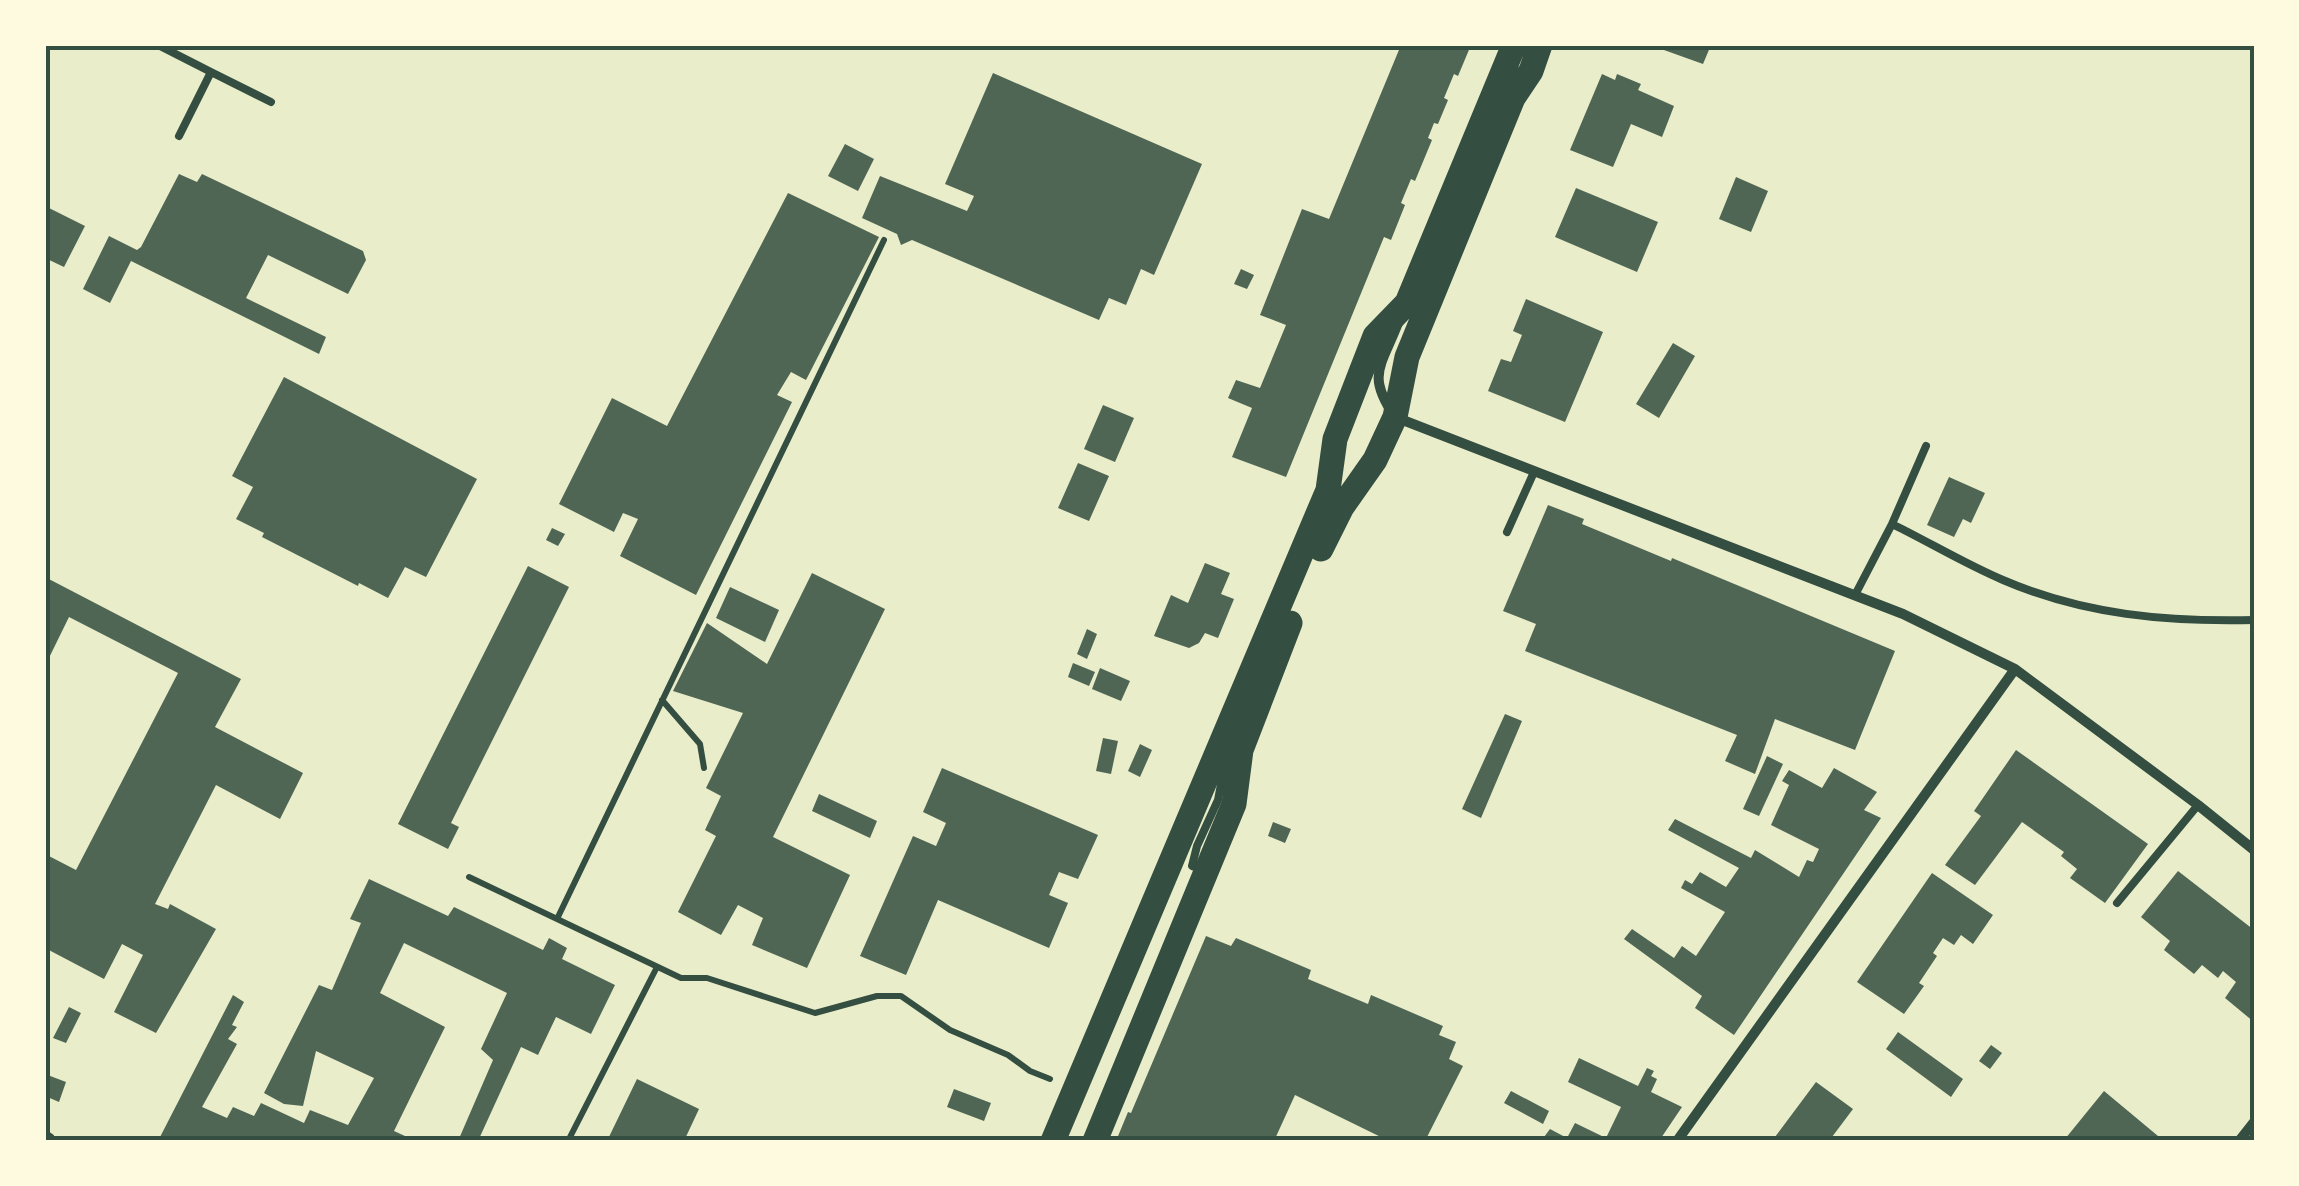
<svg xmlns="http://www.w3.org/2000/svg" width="2299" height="1186" font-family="Montserrat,sans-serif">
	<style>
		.building { fill: #4f6655 }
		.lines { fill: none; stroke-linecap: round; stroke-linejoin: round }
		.path { stroke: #344e41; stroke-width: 6 }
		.service { stroke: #344e41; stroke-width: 8 }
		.minor { stroke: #344e41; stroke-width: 10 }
		.tertiary { stroke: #344e41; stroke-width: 18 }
		.primary { stroke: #344e41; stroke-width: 25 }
		.neatline { fill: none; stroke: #344e41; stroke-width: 4 }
	</style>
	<rect width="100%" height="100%" fill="#e9edc9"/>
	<path class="building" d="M 1401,45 L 1471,45 L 1458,76 L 1454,74 L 1444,98 L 1448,100 L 1438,124 L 1434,123 L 1428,138 L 1432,140 L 1415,181 L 1411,179 L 1401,203 L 1405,205 L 1391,240 L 1384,237 L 1286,477 L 1232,457 L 1252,408 L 1228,398 L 1236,380 L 1260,388 L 1286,325 L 1260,315 L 1298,219 L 1302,209 L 1329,219 Z
		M 1650,45 L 1711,45 L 1703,64 Z
		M 993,73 L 1202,164 L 1154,275 L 1141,269 L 1126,305 L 1109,298 L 1099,320 L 912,240 L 901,245 L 897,234 L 862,218 L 880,176 L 967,211 L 974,196 L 945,184 Z
		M 1602,74 L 1615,80 L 1617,74 L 1641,84 L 1638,90 L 1674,106 L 1662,137 L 1631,124 L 1613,167 L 1570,150 Z
		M 845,144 L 874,159 L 858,191 L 828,176 Z
		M 179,174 L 197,182 L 202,174 L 363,251 L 366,260 L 348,294 L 268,255 L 246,298 L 326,337 L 319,354 L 131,261 L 110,303 L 83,289 L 109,236 L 137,250 L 141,247 Z
		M 1736,177 L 1768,191 L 1751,232 L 1719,219 Z
		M 1576,188 L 1658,222 L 1637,272 L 1555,237 Z
		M 788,193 L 879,237 L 806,380 L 791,372 L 777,395 L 792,402 L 696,595 L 620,556 L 638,519 L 623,513 L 614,532 L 559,504 L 612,398 L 667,426 Z
		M 45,206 L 85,226 L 64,267 L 45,258 Z
		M 1241,269 L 1254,275 L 1247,289 L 1234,284 Z
		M 1526,299 L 1603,332 L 1565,422 L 1488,391 L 1501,359 L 1511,362 L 1522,335 L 1513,331 Z
		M 1673,343 L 1695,356 L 1659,418 L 1636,404 Z
		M 284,377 L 477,479 L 426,577 L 405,567 L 388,598 L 359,583 L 358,586 L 262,537 L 264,533 L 236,519 L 253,487 L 232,476 Z
		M 1103,405 L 1134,418 L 1115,462 L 1084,449 Z
		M 1078,463 L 1109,476 L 1089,521 L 1058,508 Z
		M 1949,477 L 1985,493 L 1971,523 L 1963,519 L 1954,537 L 1927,525 Z
		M 1548,505 L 1584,519 L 1582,524 L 1671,561 L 1672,558 L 1895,651 L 1855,750 L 1775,719 L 1755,774 L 1725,761 L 1737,735 L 1525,651 L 1536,624 L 1503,611 Z
		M 552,528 L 565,534 L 558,546 L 546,540 Z
		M 1205,563 L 1230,573 L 1221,594 L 1234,599 L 1218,638 L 1205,633 L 1199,643 L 1189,648 L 1154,636 L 1171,595 L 1188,603 Z
		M 528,566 L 569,587 L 451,823 L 459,827 L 448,849 L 398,824 Z
		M 812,573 L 885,609 L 773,837 L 850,875 L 807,968 L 752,945 L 763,918 L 738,905 L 721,935 L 678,912 L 716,836 L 705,830 L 721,796 L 706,788 L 743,713 L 673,691 L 707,623 L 767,664 Z
		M 45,577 L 241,679 L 215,727 L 303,773 L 280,819 L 216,785 L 155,904 L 168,909 L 170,904 L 216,929 L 156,1033 L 114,1012 L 143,955 L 122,944 L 104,979 L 45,948 L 45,854 L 76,870 L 178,673 L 69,617 L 45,666 Z
		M 730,587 L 779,610 L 765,642 L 716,618 Z
		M 1087,629 L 1097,634 L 1087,659 L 1077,654 Z
		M 1073,663 L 1095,672 L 1089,686 L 1068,677 Z
		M 1100,668 L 1130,681 L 1121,701 L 1092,689 Z
		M 1505,714 L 1522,721 L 1481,818 L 1462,809 Z
		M 1103,738 L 1118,741 L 1111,774 L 1096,771 Z
		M 1140,744 L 1152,750 L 1140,777 L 1128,771 Z
		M 2016,750 L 2148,844 L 2105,903 L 2070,878 L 2077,869 L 2061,856 L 2064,852 L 2022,822 L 1975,885 L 1945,865 L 1981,816 L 1974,811 Z
		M 1767,756 L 1783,764 L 1759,816 L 1743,809 Z
		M 942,768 L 1098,835 L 1078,879 L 1059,872 L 1049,895 L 1068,903 L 1049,948 L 938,900 L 906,975 L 860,956 L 913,836 L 936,846 L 946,823 L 923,812 Z
		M 1834,768 L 1877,792 L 1864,810 L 1881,818 L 1734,1035 L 1695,1008 L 1702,996 L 1624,939 L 1632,929 L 1674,958 L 1682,946 L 1696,956 L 1725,912 L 1681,888 L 1685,880 L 1692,884 L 1700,872 L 1726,887 L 1739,868 L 1668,830 L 1675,819 L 1751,858 L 1755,850 L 1799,877 L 1807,860 L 1813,862 L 1819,849 L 1771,825 L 1789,785 L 1782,781 L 1789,770 L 1822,788 Z
		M 819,794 L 877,821 L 870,838 L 812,811 Z
		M 1273,822 L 1291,829 L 1285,843 L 1268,836 Z
		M 2178,871 L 2254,930 L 2254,1022 L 2225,998 L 2236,982 L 2223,971 L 2218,978 L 2202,965 L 2194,974 L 2164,950 L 2170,941 L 2141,917 Z
		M 1932,873 L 1993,915 L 1973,944 L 1961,935 L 1954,945 L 1943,938 L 1933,953 L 1937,956 L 1919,983 L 1924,986 L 1904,1014 L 1857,982 Z
		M 369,879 L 448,916 L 454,907 L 543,950 L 549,938 L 567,948 L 562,959 L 615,985 L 591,1034 L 556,1017 L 538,1055 L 521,1047 L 478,1141 L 458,1141 L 493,1060 L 481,1049 L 507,993 L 404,943 L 380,993 L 445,1027 L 394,1131 L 416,1141 L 158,1141 L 233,995 L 244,1002 L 232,1025 L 237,1027 L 228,1039 L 237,1044 L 202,1107 L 227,1118 L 233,1107 L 254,1116 L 261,1103 L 304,1123 L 310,1110 L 348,1125 L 374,1078 L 316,1051 L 303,1106 L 284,1104 L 264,1093 L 319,985 L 332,990 L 361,923 L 350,919 Z
		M 1206,936 L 1231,946 L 1236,938 L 1311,970 L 1308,979 L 1368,1004 L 1371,995 L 1443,1026 L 1439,1035 L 1456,1042 L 1449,1059 L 1463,1066 L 1425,1141 L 1389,1141 L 1295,1095 L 1274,1141 L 1116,1141 L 1128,1112 L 1131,1113 Z
		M 69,1007 L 81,1013 L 66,1043 L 53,1038 Z
		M 1898,1032 L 1963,1079 L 1951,1097 L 1886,1049 Z
		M 1991,1045 L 2002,1053 L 1990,1069 L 1979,1061 Z
		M 1579,1058 L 1638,1086 L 1647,1068 L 1654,1071 L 1651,1076 L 1657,1079 L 1651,1092 L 1682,1107 L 1659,1141 L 1541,1141 L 1550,1129 L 1567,1138 L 1575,1123 L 1606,1138 L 1621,1107 L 1568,1082 Z
		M 45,1074 L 66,1082 L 59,1102 L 45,1096 Z
		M 637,1079 L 699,1109 L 684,1141 L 607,1141 Z
		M 1816,1082 L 1853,1109 L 1829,1141 L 1772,1141 Z
		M 954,1089 L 991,1103 L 984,1121 L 947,1107 Z
		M 1511,1091 L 1549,1111 L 1543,1124 L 1504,1103 Z
		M 2104,1091 L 2164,1141 L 2065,1139 Z"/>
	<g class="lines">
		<path class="path" d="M 662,700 L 700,744 L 704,768
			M 469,877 L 681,978 L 707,978 L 815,1013 L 877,996 L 901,996 L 950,1030 L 1008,1055 L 1030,1071 L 1050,1079
			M 557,919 L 884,240
			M 568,1141 L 657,967"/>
		<path class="service" d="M 158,45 L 211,72 L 179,136
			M 211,72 L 271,102
			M 1892,524 L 1926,446
			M 1507,532 L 1534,472
			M 1855,595 L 1892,524 C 1929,542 1965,564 2003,580 C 2084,615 2167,622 2254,620
			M 1203,870 L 1192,866 L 1197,846 L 1218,800 L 1226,758
			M 2117,903 L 2198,805"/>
		<path class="minor" d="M 1398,323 C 1381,367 1366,375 1395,417 L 1903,614 L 2015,669 L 2198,805 L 2254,850
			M 1677,1141 L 2015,669
			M 2239,1141 L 2254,1122"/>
		<path class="tertiary" d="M 45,1140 L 47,1141"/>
		<path class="primary" d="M 1321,549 L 1342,507 L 1375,460 L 1395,417 L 1407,357 L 1513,98 L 1531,71 L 1540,45
			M 1053,1141 L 1328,490 L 1335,439 L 1375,336 L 1407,303 L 1514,45
			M 1095,1141 L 1234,804 L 1241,750 L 1290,623"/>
	</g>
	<rect width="2299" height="1186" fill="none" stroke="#fefae0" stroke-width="95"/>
	<rect x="48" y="48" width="2204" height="1090" class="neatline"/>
</svg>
